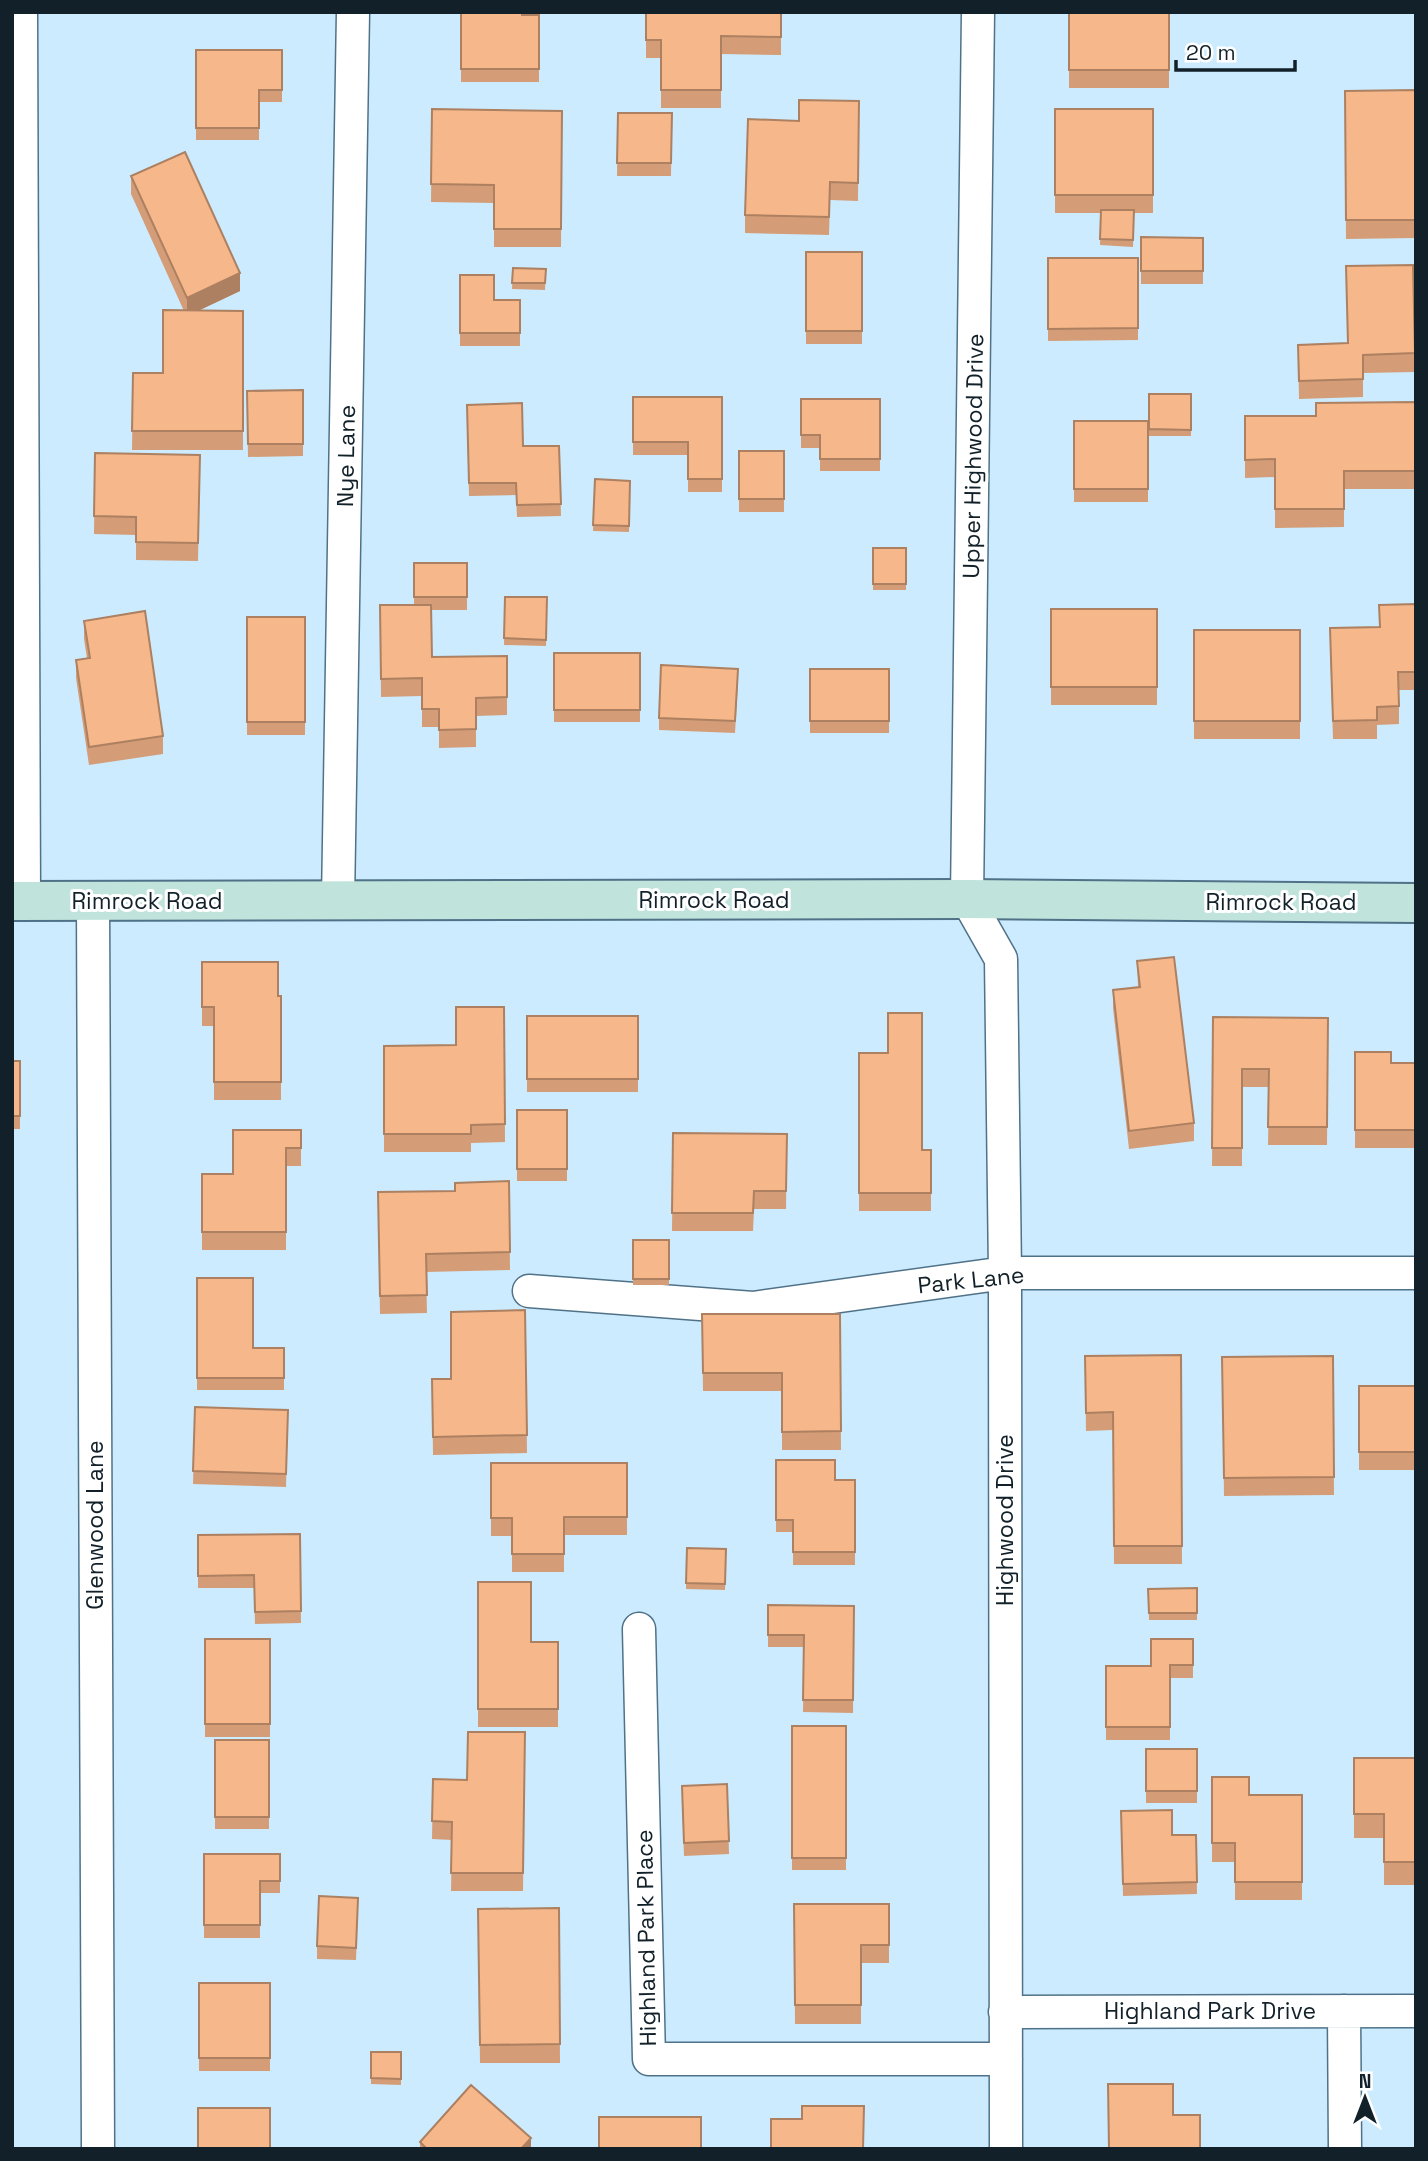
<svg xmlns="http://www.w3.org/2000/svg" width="1428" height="2161" font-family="'Space Grotesk',sans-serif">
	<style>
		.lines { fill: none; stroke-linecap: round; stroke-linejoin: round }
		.minor-casing { stroke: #4f7288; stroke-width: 35 }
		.secondary-casing { stroke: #4f7288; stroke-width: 42 }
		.minor { stroke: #fff; stroke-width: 32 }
		.secondary { stroke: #c0e3dc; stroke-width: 38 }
		.wall { fill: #d49d77 }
		.shaded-wall { fill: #ac8061 }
		.building { fill: #f6b78a; stroke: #ac8061; stroke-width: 2 }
		.labels { text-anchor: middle; stroke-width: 6; stroke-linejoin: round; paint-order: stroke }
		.street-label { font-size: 23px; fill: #112029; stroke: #fff }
	</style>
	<rect width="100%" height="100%" fill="#ccebff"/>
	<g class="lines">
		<defs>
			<path id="minor" d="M 21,12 L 24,901
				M 978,12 L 967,899 L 1001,959 L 1005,1273 L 1006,2149
				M 93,901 L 98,2149
				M 338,901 L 353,12
				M 529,1291 L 753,1308 L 1005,1273 L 1416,1273
				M 639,1629 L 649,2059 L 1006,2059
				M 1344,2011 L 1345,2149
				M 1005,2012 L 1416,2011"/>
			<path id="secondary" d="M 12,901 L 967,899 L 1416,903"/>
		</defs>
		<use href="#minor" class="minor-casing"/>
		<use href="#secondary" class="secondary-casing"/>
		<use href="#minor" class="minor"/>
		<use href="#secondary" class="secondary"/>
	</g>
	<path class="wall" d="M 461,12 L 539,15 L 539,82 L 461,82 Z
		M 539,12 L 600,12 L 600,14 L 539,14 Z
		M 646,12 L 781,12 L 781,55 L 721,54 L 721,108 L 661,108 L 661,58 L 646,58 Z
		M 1069,12 L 1169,12 L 1169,88 L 1069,88 Z
		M 196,50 L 282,50 L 282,102 L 259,102 L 259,140 L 196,140 Z
		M 1416,90 L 1416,238 L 1346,239 L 1345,91 Z
		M 859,101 L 858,201 L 830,200 L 829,235 L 745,233 L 745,215 L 799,121 Z
		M 432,109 L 562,111 L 561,247 L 494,247 L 494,203 L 431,202 Z
		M 1055,109 L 1153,109 L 1153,213 L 1134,213 L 1133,247 L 1100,245 L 1101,213 L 1055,213 Z
		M 618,113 L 672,113 L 671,176 L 617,176 Z
		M 131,176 L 240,291 L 198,311 L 243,311 L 243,450 L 132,450 L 133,373 L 163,373 L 184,311 L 131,194 Z
		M 1141,237 L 1203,238 L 1203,284 L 1141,284 Z
		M 806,252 L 862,252 L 862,344 L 806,344 Z
		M 1048,258 L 1138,258 L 1138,340 L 1048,341 Z
		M 513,268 L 546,269 L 545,290 L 512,289 Z
		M 460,275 L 494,300 L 520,300 L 520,346 L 460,346 Z
		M 1298,345 L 1415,353 L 1415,372 L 1363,373 L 1363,397 L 1299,399 Z
		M 303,390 L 303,456 L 248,457 L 247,391 Z
		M 1149,394 L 1191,394 L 1191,436 L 1149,436 Z
		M 633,397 L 722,397 L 722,492 L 688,492 L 688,455 L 633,455 Z
		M 801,399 L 880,399 L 880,471 L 820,471 L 820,448 L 801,448 Z
		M 1416,402 L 1416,489 L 1344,489 L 1344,527 L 1275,528 L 1275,477 L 1245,478 L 1245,416 L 1316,416 Z
		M 467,405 L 523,446 L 559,446 L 561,516 L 517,517 L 516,495 L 469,496 Z
		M 1074,421 L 1148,421 L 1148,502 L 1074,502 Z
		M 739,451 L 784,451 L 784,512 L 739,512 Z
		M 95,453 L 200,455 L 198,561 L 136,560 L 136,535 L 94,534 Z
		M 595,479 L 630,481 L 629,532 L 593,531 Z
		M 873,548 L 906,548 L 906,590 L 873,590 Z
		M 414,563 L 467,563 L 467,610 L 431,610 L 432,657 L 507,656 L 507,715 L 476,716 L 476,747 L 439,748 L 439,727 L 422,727 L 422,696 L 381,697 L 380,605 L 414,605 Z
		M 505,597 L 547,597 L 546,646 L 504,645 Z
		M 1416,604 L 1416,690 L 1399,690 L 1399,724 L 1377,725 L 1377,739 L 1333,739 L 1330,646 L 1380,627 Z
		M 1051,609 L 1157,609 L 1157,705 L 1051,705 Z
		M 247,617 L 305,617 L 305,735 L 247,735 Z
		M 84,621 L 163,736 L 163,754 L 89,765 L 76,678 L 76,660 L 87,658 L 84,639 Z
		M 1194,630 L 1300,630 L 1300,739 L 1194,739 Z
		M 554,653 L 640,653 L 640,722 L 554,722 Z
		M 810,669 L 889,669 L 889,733 L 810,733 Z
		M 738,682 L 735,733 L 659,730 L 659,718 Z
		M 1137,961 L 1194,1123 L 1194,1141 L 1129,1149 L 1113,1008 L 1113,990 L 1138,987 Z
		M 202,962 L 278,996 L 281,996 L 281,1100 L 214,1100 L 214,1026 L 202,1026 Z
		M 504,1007 L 505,1142 L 471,1143 L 471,1152 L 384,1152 L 384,1046 L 456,1045 Z
		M 527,1016 L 638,1016 L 638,1092 L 527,1092 Z
		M 1213,1017 L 1328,1018 L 1327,1145 L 1268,1145 L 1269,1087 L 1242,1087 L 1242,1166 L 1212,1166 Z
		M 1355,1052 L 1391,1063 L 1416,1063 L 1416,1148 L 1355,1148 Z
		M 859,1053 L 922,1150 L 931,1150 L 931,1211 L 859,1211 Z
		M 12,1061 L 20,1061 L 20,1129 L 12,1129 Z
		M 517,1110 L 567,1110 L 567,1181 L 517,1181 Z
		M 301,1130 L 301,1166 L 286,1166 L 286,1250 L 202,1250 L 202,1174 L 233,1174 Z
		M 673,1133 L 787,1134 L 786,1209 L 754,1209 L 753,1231 L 672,1231 Z
		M 509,1181 L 510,1270 L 426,1272 L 427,1313 L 380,1314 L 378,1192 L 455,1191 Z
		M 633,1240 L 669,1240 L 669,1285 L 633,1285 Z
		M 197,1278 L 253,1348 L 284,1348 L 284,1390 L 197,1390 Z
		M 525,1310 L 527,1453 L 433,1455 L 432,1379 L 451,1379 Z
		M 702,1314 L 840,1314 L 841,1450 L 782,1450 L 782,1391 L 703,1391 Z
		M 1181,1355 L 1182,1564 L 1114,1564 L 1113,1430 L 1086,1431 L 1085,1356 Z
		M 1333,1356 L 1334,1495 L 1224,1496 L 1222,1357 Z
		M 1359,1386 L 1416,1386 L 1416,1470 L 1359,1470 Z
		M 195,1407 L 288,1410 L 286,1487 L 193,1484 Z
		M 776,1460 L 835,1480 L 855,1480 L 855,1565 L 793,1565 L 793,1532 L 776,1532 Z
		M 491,1463 L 627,1463 L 627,1535 L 564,1535 L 564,1572 L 512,1572 L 512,1536 L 491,1536 Z
		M 300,1534 L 301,1623 L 255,1624 L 254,1588 L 198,1588 L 198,1535 Z
		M 687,1548 L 726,1549 L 725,1590 L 686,1589 Z
		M 478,1582 L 531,1642 L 558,1642 L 558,1727 L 478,1727 Z
		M 1197,1588 L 1197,1620 L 1149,1620 L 1148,1589 Z
		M 768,1605 L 854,1606 L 853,1713 L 803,1712 L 804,1647 L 768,1647 Z
		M 205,1639 L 270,1639 L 270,1737 L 205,1737 Z
		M 1193,1639 L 1193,1678 L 1170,1678 L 1170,1740 L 1106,1740 L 1106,1666 L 1151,1666 Z
		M 792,1726 L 846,1726 L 846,1870 L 792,1870 Z
		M 525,1732 L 523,1891 L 451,1891 L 452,1840 L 432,1839 L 433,1779 L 467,1780 Z
		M 215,1740 L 269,1740 L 269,1829 L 215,1829 Z
		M 1146,1749 L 1197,1749 L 1197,1803 L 1146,1803 Z
		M 1354,1758 L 1416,1758 L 1416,1885 L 1384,1885 L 1384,1838 L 1354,1838 Z
		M 1212,1777 L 1249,1795 L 1302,1795 L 1302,1900 L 1235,1900 L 1235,1862 L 1212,1862 Z
		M 727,1784 L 729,1854 L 684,1856 L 682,1798 Z
		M 1121,1811 L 1172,1835 L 1196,1835 L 1197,1894 L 1123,1896 Z
		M 204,1854 L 280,1854 L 280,1893 L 260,1893 L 260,1938 L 204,1938 Z
		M 794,1904 L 889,1904 L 889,1963 L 861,1963 L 861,2024 L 795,2024 Z
		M 559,1908 L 560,2063 L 480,2063 L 478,1909 Z
		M 358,1910 L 356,1960 L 317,1959 L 317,1946 Z
		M 199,1983 L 270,1983 L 270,2071 L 199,2071 Z
		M 371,2052 L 401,2052 L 401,2085 L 371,2084 Z
		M 420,2142 L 531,2149 L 420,2149 Z"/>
	<path class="shaded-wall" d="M 240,273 L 240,291 L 187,316 L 187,298 Z
		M 531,2138 L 531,2149 L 521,2149 Z"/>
	<path class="building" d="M 461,12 L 522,12 L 522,15 L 539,15 L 539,69 L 461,69 Z
		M 646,12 L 781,12 L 781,37 L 721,36 L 721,90 L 661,90 L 661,40 L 646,40 Z
		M 1069,12 L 1169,12 L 1169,70 L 1069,70 Z
		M 196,50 L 282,50 L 282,90 L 259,90 L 259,128 L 196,128 Z
		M 1416,90 L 1416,220 L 1346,220 L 1345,91 Z
		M 799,100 L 859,101 L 858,183 L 830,182 L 829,217 L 745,215 L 748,119 L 799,121 Z
		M 432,109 L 562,111 L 561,229 L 494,229 L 494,185 L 431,184 Z
		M 1055,109 L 1153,109 L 1153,195 L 1055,195 Z
		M 618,113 L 672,113 L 671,163 L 617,163 Z
		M 185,152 L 240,273 L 187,298 L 131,176 Z
		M 1101,210 L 1134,210 L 1133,240 L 1100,239 Z
		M 1141,237 L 1203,238 L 1203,271 L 1141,271 Z
		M 806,252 L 862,252 L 862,331 L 806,331 Z
		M 1048,258 L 1138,258 L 1138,328 L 1048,329 Z
		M 1413,265 L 1415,353 L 1363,355 L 1363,379 L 1299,381 L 1298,345 L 1348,343 L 1346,266 Z
		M 513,268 L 546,269 L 545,283 L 512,283 Z
		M 460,275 L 494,275 L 494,300 L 520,300 L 520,333 L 460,333 Z
		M 163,310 L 243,311 L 243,431 L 132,431 L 133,373 L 163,373 Z
		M 303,390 L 303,444 L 248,444 L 247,391 Z
		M 1149,394 L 1191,394 L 1191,430 L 1149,429 Z
		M 633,397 L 722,397 L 722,479 L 688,479 L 688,442 L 633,442 Z
		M 801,399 L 880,399 L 880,459 L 820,459 L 820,435 L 801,435 Z
		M 1416,402 L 1416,471 L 1344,471 L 1344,509 L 1275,509 L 1275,459 L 1245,460 L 1245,416 L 1316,416 L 1316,403 Z
		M 522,403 L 523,446 L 559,446 L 561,504 L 517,505 L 516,483 L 469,483 L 467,405 Z
		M 1074,421 L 1148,421 L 1148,489 L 1074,489 Z
		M 739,451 L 784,451 L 784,499 L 739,499 Z
		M 95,453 L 200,455 L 198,543 L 136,542 L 136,517 L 94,516 Z
		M 595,479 L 630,481 L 629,526 L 593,525 Z
		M 873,548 L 906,548 L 906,584 L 873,584 Z
		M 414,563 L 467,563 L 467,597 L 414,597 Z
		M 505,597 L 547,597 L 546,640 L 504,638 Z
		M 1416,604 L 1416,672 L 1398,672 L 1399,706 L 1377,707 L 1377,720 L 1333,721 L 1330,628 L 1380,627 L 1379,605 Z
		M 380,605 L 431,605 L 432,657 L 507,656 L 507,697 L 476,698 L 476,729 L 439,730 L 439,709 L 422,709 L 422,678 L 381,679 Z
		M 1051,609 L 1157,609 L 1157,687 L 1051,687 Z
		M 145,611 L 163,736 L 89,747 L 76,660 L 90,658 L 84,621 Z
		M 247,617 L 305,617 L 305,722 L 247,722 Z
		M 1194,630 L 1300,630 L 1300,721 L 1194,721 Z
		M 554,653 L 640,653 L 640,710 L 554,710 Z
		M 661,665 L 738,669 L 735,721 L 659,718 Z
		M 810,669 L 889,669 L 889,721 L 810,721 Z
		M 1174,957 L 1194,1123 L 1129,1131 L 1113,990 L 1140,987 L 1137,961 Z
		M 202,962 L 278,962 L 278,996 L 281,996 L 281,1082 L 214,1082 L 214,1007 L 202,1007 Z
		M 456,1007 L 504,1007 L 505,1124 L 471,1125 L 471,1134 L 384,1134 L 384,1046 L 456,1045 Z
		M 888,1013 L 922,1013 L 922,1150 L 931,1150 L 931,1193 L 859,1193 L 859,1053 L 888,1053 Z
		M 527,1016 L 638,1016 L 638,1079 L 527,1079 Z
		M 1213,1017 L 1328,1018 L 1327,1127 L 1268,1127 L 1269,1069 L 1242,1069 L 1242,1148 L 1212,1148 Z
		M 1355,1052 L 1391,1052 L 1391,1063 L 1416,1063 L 1416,1130 L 1355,1130 Z
		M 12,1061 L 20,1061 L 20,1116 L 12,1116 Z
		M 517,1110 L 567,1110 L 567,1169 L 517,1169 Z
		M 233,1130 L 301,1130 L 301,1148 L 286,1148 L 286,1232 L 202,1232 L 202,1174 L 233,1174 Z
		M 673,1133 L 787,1134 L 786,1191 L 754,1191 L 753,1213 L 672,1213 Z
		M 509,1181 L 510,1252 L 426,1254 L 427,1295 L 380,1296 L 378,1192 L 455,1191 L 455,1183 Z
		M 633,1240 L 669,1240 L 669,1279 L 633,1279 Z
		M 197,1278 L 253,1278 L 253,1348 L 284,1348 L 284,1378 L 197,1378 Z
		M 525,1310 L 527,1435 L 433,1437 L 432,1379 L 451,1379 L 451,1312 Z
		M 702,1314 L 840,1314 L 841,1431 L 782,1432 L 782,1373 L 703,1373 Z
		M 1181,1355 L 1182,1546 L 1114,1546 L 1113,1412 L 1086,1413 L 1085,1356 Z
		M 1333,1356 L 1334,1477 L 1224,1478 L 1222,1357 Z
		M 1359,1386 L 1416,1386 L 1416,1452 L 1359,1452 Z
		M 195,1407 L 288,1410 L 286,1474 L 193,1471 Z
		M 776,1460 L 835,1460 L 835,1480 L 855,1480 L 855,1552 L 793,1552 L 793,1520 L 776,1520 Z
		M 491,1463 L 627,1463 L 627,1517 L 564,1517 L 564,1554 L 512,1554 L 512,1518 L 491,1518 Z
		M 300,1534 L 301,1611 L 255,1612 L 254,1575 L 198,1576 L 198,1535 Z
		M 687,1548 L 726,1549 L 725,1584 L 686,1583 Z
		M 478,1582 L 531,1582 L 531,1642 L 558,1642 L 558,1709 L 478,1709 Z
		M 1197,1588 L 1197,1613 L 1149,1613 L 1148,1589 Z
		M 768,1605 L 854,1606 L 853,1700 L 803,1700 L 804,1635 L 768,1635 Z
		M 205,1639 L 270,1639 L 270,1724 L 205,1724 Z
		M 1151,1639 L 1193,1639 L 1193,1665 L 1170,1665 L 1170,1727 L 1106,1727 L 1106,1666 L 1151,1666 Z
		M 792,1726 L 846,1726 L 846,1858 L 792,1858 Z
		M 468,1732 L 525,1732 L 523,1873 L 451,1873 L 452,1822 L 432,1821 L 433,1779 L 467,1780 Z
		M 215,1740 L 269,1740 L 269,1817 L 215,1817 Z
		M 1146,1749 L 1197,1749 L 1197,1791 L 1146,1791 Z
		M 1354,1758 L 1416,1758 L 1416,1862 L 1384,1862 L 1384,1814 L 1354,1814 Z
		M 1212,1777 L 1249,1777 L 1249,1795 L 1302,1795 L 1302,1882 L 1235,1882 L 1235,1843 L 1212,1843 Z
		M 727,1784 L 729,1841 L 684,1843 L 682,1786 Z
		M 1172,1810 L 1172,1835 L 1196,1835 L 1197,1882 L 1123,1884 L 1121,1811 Z
		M 204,1854 L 280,1854 L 280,1881 L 260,1881 L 260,1925 L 204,1925 Z
		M 319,1896 L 358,1898 L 356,1948 L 317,1946 Z
		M 794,1904 L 889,1904 L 889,1945 L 861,1945 L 861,2005 L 795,2005 Z
		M 559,1908 L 560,2044 L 480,2045 L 478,1909 Z
		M 199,1983 L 270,1983 L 270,2058 L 199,2058 Z
		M 371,2052 L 401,2052 L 401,2079 L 371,2078 Z
		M 1108,2084 L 1173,2084 L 1173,2115 L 1200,2115 L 1200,2149 L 1109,2149 Z
		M 471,2085 L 531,2138 L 521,2149 L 427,2149 L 420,2142 Z
		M 802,2106 L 864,2106 L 863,2149 L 771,2149 L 771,2119 L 802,2119 Z
		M 198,2108 L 270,2108 L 270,2149 L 198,2149 Z
		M 599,2117 L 701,2117 L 701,2149 L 599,2149 Z"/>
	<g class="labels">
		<g class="street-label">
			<text transform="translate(346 456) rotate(-89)" y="8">Nye Lane</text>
			<text transform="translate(973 456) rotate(-89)" y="8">Upper Highwood Drive</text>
			<text x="714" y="908">Rimrock Road</text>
			<text x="147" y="909">Rimrock Road</text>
			<text x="1281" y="910">Rimrock Road</text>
			<text transform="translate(971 1280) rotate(-6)" y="8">Park Lane</text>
			<text transform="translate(1005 1520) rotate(-90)" y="8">Highwood Drive</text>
			<text transform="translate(95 1525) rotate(-90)" y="8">Glenwood Lane</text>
			<text transform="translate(646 1938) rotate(-91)" y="8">Highland Park Place</text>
			<text x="1210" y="2019">Highland Park Drive</text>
		</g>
	</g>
	<rect width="1428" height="2161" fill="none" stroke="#112029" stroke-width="28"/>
	<g transform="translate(1365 2098)" stroke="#ffffff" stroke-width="5" paint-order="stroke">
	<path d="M0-5L12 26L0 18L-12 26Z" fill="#112029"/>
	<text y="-10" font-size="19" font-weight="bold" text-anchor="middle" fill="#112029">N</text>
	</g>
	<path d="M1176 60v10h119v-10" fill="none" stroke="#112029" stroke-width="3.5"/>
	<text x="1186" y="60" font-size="21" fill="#112029" stroke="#ffffff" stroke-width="5" paint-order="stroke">20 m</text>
</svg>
